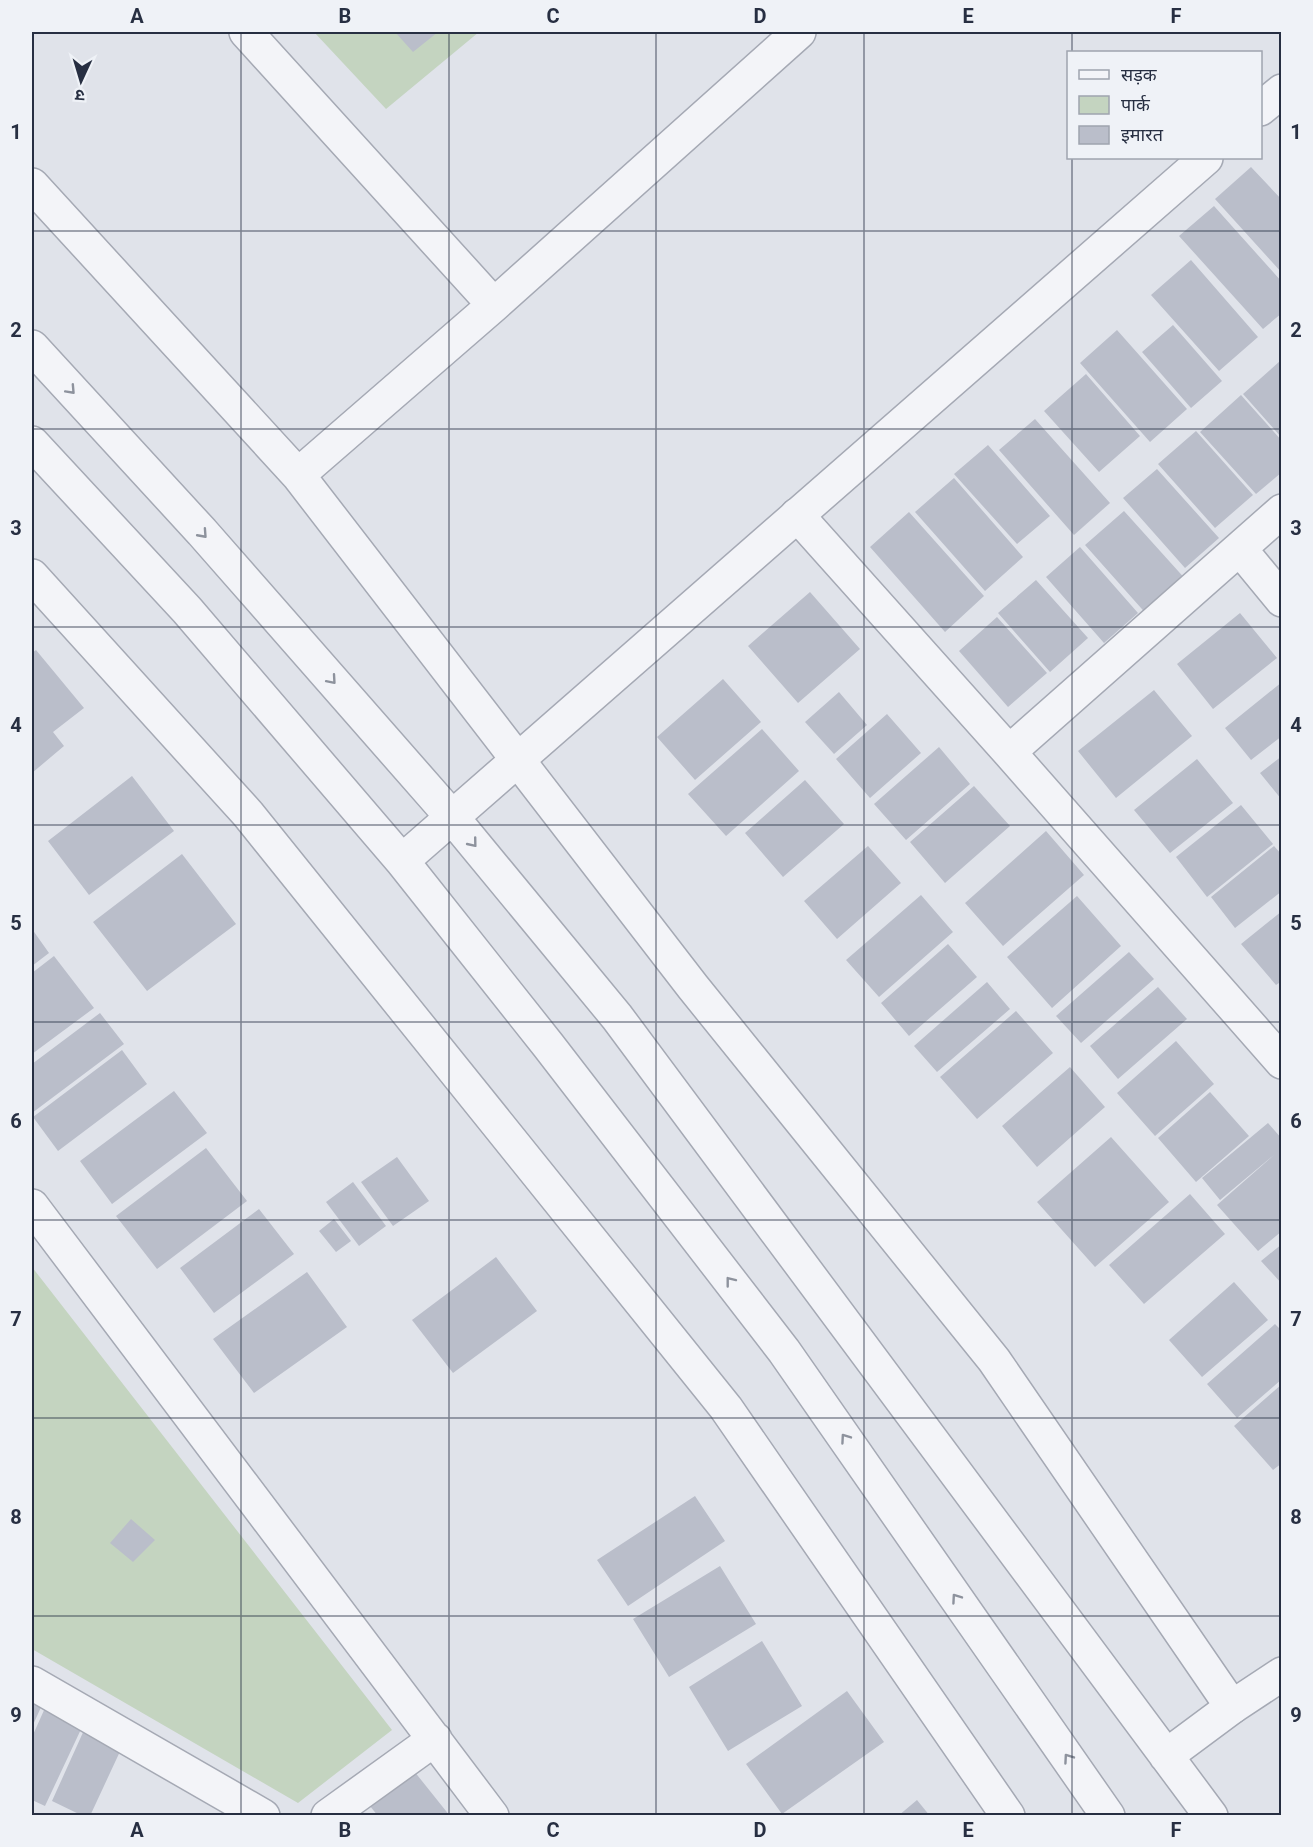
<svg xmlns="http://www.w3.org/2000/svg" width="1313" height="1847" font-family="Roboto,'Noto Sans Devanagari',sans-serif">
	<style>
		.green { fill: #c4d4c0 }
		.building { fill: #babeca }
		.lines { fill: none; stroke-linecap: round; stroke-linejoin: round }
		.minor-casing { stroke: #a5a9b4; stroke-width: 36 }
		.tertiary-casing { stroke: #a5a9b4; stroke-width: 36 }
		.minor { stroke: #f3f4f8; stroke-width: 33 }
		.tertiary { stroke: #f3f4f8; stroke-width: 33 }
		.oneway { stroke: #8d929d }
		.grid { fill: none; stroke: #272f42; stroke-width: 1.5; stroke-opacity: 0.55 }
		.neatline { fill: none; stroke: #272f42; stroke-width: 2 }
		.grid-label { font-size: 20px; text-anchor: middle; font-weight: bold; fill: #272f42 }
	</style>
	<rect width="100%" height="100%" fill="#e0e3ea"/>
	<path class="green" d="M 314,32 L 479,32 L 386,109 Z
		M 32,1267 L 392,1730 L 298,1803 L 32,1649 Z"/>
	<path class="building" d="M 395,32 L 438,32 L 413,52 Z
		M 1251,167 L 1282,200 L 1282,273 L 1215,199 Z
		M 1214,206 L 1282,282 L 1282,313 L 1263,329 L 1179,236 Z
		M 1191,260 L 1258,337 L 1219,371 L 1151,295 Z
		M 1173,325 L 1222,381 L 1191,408 L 1142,352 Z
		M 1117,330 L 1187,409 L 1150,442 L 1080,363 Z
		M 1280,361 L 1282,363 L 1282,438 L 1243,394 Z
		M 1086,374 L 1140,436 L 1099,472 L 1044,411 Z
		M 1241,395 L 1282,441 L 1282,472 L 1256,494 L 1200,432 Z
		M 1035,419 L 1110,503 L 1074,535 L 999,450 Z
		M 1196,431 L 1253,495 L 1215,528 L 1158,464 Z
		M 988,445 L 1050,516 L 1017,544 L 954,474 Z
		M 1157,469 L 1219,538 L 1185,568 L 1123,498 Z
		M 954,478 L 1023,557 L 985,591 L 915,512 Z
		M 1124,511 L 1188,582 L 1149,617 L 1085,545 Z
		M 909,512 L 984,596 L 945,632 L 870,547 Z
		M 1080,547 L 1138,613 L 1104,643 L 1046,577 Z
		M 1036,580 L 1088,638 L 1050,672 L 998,613 Z
		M 810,592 L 860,649 L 798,703 L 748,646 Z
		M 1240,613 L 1277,658 L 1213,709 L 1177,664 Z
		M 997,617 L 1047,673 L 1008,707 L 959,651 Z
		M 36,650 L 84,708 L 53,732 L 64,746 L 32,773 L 32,653 Z
		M 723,679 L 761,722 L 695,780 L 657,737 Z
		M 1282,682 L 1282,736 L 1251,760 L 1225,728 Z
		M 1154,690 L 1192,736 L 1116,798 L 1078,751 Z
		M 839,692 L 867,725 L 834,754 L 805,722 Z
		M 887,714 L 921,753 L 870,798 L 836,759 Z
		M 762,729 L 799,771 L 726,836 L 688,794 Z
		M 939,747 L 970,784 L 906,840 L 874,804 Z
		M 1282,756 L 1282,800 L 1260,773 Z
		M 1197,759 L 1233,803 L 1170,853 L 1134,810 Z
		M 132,776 L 174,831 L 89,895 L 48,841 Z
		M 805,780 L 844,824 L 783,877 L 745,833 Z
		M 974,786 L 1010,826 L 945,883 L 910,842 Z
		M 1241,805 L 1273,844 L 1207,897 L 1176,857 Z
		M 1046,831 L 1084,875 L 1003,946 L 965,903 Z
		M 868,846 L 901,883 L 837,939 L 804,901 Z
		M 1274,846 L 1282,855 L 1282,891 L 1235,928 L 1211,897 Z
		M 182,854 L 236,924 L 147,991 L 93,922 Z
		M 921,895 L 953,932 L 879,997 L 846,960 Z
		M 1077,896 L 1121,946 L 1052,1008 L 1007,957 Z
		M 1282,911 L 1282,981 L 1276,985 L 1241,944 Z
		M 32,929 L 49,953 L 32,966 Z
		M 948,944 L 977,977 L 909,1036 L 881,1003 Z
		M 1129,952 L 1154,979 L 1081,1043 L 1056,1016 Z
		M 54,956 L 94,1008 L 32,1054 L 32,973 Z
		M 987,982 L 1010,1009 L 937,1072 L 914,1046 Z
		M 1158,987 L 1187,1019 L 1118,1079 L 1090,1046 Z
		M 1016,1011 L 1053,1053 L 977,1119 L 940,1077 Z
		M 100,1013 L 124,1044 L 32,1113 L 32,1064 Z
		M 1176,1041 L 1214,1084 L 1155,1136 L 1117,1093 Z
		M 122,1050 L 147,1084 L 58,1151 L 33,1117 Z
		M 1070,1067 L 1105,1107 L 1037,1167 L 1002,1126 Z
		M 174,1091 L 207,1133 L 112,1204 L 80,1161 Z
		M 1210,1092 L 1249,1136 L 1196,1182 L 1158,1138 Z
		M 1268,1123 L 1282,1139 L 1282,1231 L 1258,1251 L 1217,1205 L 1275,1154 L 1220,1200 L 1202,1178 Z
		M 1111,1137 L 1169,1202 L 1095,1267 L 1037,1202 Z
		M 206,1148 L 247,1201 L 157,1269 L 116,1216 Z
		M 397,1157 L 429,1201 L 393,1226 L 361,1182 Z
		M 353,1182 L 386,1226 L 359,1246 L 326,1202 Z
		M 1190,1194 L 1225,1234 L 1144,1304 L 1109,1265 Z
		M 259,1209 L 294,1254 L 214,1313 L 180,1268 Z
		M 334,1219 L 351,1241 L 336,1252 L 319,1231 Z
		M 1282,1244 L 1282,1284 L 1261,1261 Z
		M 496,1257 L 537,1311 L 453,1373 L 412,1320 Z
		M 307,1272 L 347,1327 L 254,1393 L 213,1339 Z
		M 1234,1282 L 1268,1320 L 1202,1377 L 1169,1340 Z
		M 1275,1324 L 1282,1331 L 1282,1379 L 1237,1418 L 1207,1384 Z
		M 1282,1384 L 1282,1463 L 1273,1470 L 1234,1426 Z
		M 695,1496 L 725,1541 L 628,1606 L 597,1560 Z
		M 131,1519 L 155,1540 L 133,1562 L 110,1543 Z
		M 720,1566 L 756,1624 L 669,1677 L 633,1619 Z
		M 762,1641 L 802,1706 L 728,1751 L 689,1687 Z
		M 847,1691 L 884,1742 L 782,1814 L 746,1764 Z
		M 32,1700 L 42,1705 L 32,1727 Z
		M 45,1708 L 83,1725 L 45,1806 L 32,1800 L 32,1737 Z
		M 85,1728 L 123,1745 L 90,1816 L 83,1816 L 52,1801 Z
		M 410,1766 L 450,1816 L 378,1816 L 366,1801 Z
		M 917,1800 L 930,1816 L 898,1816 Z"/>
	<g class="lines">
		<defs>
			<path id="minor" d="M 246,32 L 494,305
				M 32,185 L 298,475 L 693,987 L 994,1360 L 1232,1707
				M 298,475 L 494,305 L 799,32
				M 797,515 L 1009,752 L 1282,1062
				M 1240,549 L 1282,600
				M 32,576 L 248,814 L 726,1408 L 1008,1816
				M 1009,752 L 1282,511
				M 32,1206 L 492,1816
				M 32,1683 L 263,1816
				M 328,1816 L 435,1739"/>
			<path id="tertiary" d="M 1260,109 L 1282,91
				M 32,347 L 202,532 L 452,817 L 617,1017 L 1211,1816
				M 32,443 L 187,610 L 402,861 L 548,1045 L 784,1351 L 1108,1816
				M 402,861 L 1206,158
				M 1166,1756 L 1232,1707 L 1282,1674"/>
		</defs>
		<use href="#minor" class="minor-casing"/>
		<use href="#tertiary" class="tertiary-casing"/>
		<use href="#minor" class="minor"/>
		<use href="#tertiary" class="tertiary"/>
	</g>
	<defs><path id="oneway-chevron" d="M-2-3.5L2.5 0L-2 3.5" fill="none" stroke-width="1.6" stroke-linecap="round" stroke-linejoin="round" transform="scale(1.5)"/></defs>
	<g class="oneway">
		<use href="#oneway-chevron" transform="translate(71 390) rotate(47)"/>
		<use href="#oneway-chevron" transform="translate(203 534) rotate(48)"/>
		<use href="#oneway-chevron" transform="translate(332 680) rotate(49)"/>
		<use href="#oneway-chevron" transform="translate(473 843) rotate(51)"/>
		<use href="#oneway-chevron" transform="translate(730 1281) rotate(-128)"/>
		<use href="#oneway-chevron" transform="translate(845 1438) rotate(-125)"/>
		<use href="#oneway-chevron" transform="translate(956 1598) rotate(-125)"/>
		<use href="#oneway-chevron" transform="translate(1068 1758) rotate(-125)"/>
	</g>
	<path class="grid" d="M 241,32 L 241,1816M 449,32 L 449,1816M 656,32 L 656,1816M 864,32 L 864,1816M 1072,32 L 1072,52M 1072,158 L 1072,1816M 32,231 L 1282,231M 32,429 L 1282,429M 32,627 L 1282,627M 32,825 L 1282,825M 32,1022 L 1282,1022M 32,1220 L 1282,1220M 32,1418 L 1282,1418M 32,1616 L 1282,1616"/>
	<rect width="1313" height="1847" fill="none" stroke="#eff2f7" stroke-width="66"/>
	<rect x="1067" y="51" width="195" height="108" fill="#eff2f7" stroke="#9fa4af" stroke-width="1.5"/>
	<rect x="1079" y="70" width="30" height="9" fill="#f3f4f8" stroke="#9fa4af" stroke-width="1.5"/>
	<text x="1121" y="81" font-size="18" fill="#272f42">सड़क</text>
	<rect x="1079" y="96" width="30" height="18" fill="#c4d4c0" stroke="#9fa4af" stroke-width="1.5"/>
	<text x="1121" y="111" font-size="18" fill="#272f42">पार्क</text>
	<rect x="1079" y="126" width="30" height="18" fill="#babeca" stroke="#9fa4af" stroke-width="1.5"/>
	<text x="1121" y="141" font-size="18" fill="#272f42">इमारत</text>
	<g transform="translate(81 81) rotate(184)" stroke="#eff2f7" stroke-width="4.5" paint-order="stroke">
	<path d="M0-4.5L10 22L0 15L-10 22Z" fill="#272f42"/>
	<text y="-9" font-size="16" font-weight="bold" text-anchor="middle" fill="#272f42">उ</text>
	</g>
	<rect x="33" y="33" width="1247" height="1781" class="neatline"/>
	<g class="grid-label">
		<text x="137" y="23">A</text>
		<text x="345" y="23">B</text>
		<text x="553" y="23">C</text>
		<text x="760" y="23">D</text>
		<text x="968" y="23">E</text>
		<text x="1176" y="23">F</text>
		<text x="16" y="139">1</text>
		<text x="1296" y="139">1</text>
		<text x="16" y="337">2</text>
		<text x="1296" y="337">2</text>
		<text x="16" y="535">3</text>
		<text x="1296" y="535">3</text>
		<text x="16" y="732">4</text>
		<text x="1296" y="732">4</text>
		<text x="16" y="930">5</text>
		<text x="1296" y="930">5</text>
		<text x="16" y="1128">6</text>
		<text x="1296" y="1128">6</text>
		<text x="16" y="1326">7</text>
		<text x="1296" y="1326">7</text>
		<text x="16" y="1524">8</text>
		<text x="1296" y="1524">8</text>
		<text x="16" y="1722">9</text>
		<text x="1296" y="1722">9</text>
		<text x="137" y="1837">A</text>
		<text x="345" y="1837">B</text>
		<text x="553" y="1837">C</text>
		<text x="760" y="1837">D</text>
		<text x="968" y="1837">E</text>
		<text x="1176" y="1837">F</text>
	</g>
</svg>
